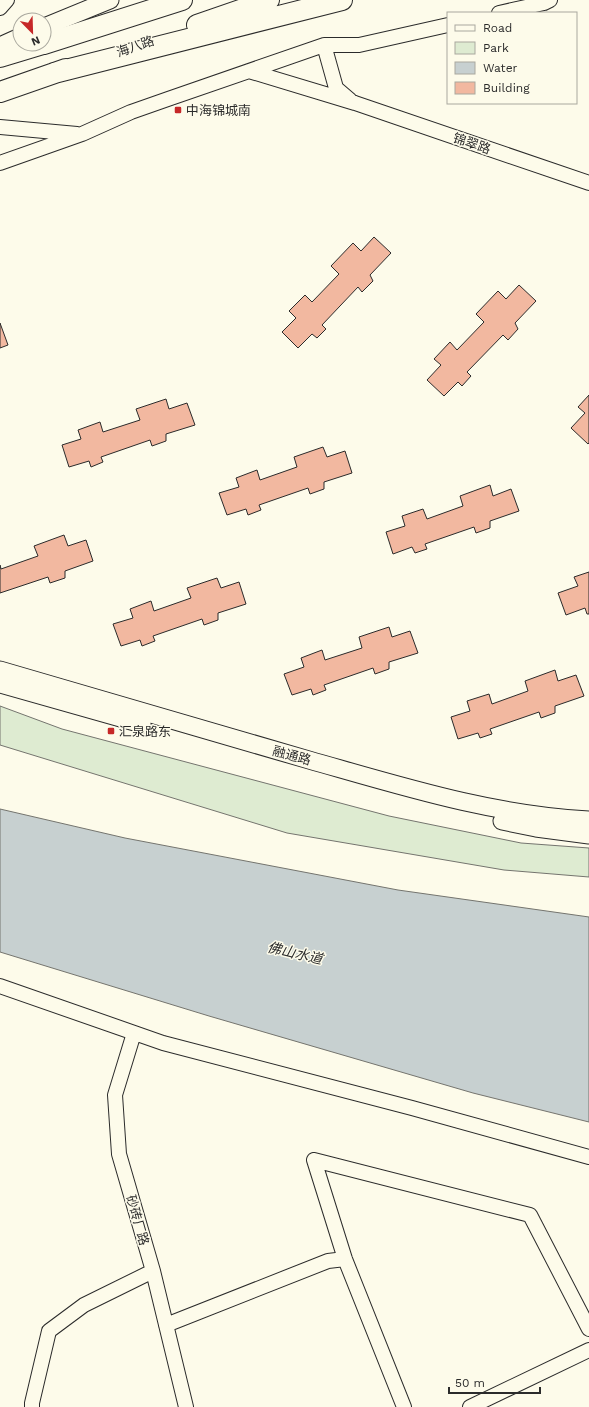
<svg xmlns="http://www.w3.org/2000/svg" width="589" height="1407" font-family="'Work Sans','Noto Sans SC',sans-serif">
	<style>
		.green { fill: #deebd1; stroke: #74746e }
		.water { fill: #c7d0d0; stroke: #74746e }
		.building { fill: #f2b8a0; stroke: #2b2b2b }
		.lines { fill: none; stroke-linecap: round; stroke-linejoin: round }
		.minor-casing { stroke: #2b2b2b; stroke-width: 16 }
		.major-casing { stroke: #2b2b2b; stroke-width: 19 }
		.highway-casing { stroke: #2b2b2b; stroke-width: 22 }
		.minor { stroke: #fdfbea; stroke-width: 14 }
		.major { stroke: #fdfbea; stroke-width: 17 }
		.highway { stroke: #fdfbea; stroke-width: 20 }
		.poi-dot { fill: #c62828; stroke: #fdfbea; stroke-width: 1.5 }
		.labels { text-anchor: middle; stroke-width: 3; stroke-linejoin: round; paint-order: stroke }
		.street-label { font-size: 13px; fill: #2b2b2b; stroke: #fdfbea }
		.poi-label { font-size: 13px; fill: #2b2b2b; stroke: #fdfbea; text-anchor: start }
		.water-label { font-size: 14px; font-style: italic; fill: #2b2b2b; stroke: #fdfbea }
	</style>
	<rect width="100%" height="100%" fill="#fdfbea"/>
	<path class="green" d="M 0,706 L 62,729 L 389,816 L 521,843 L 589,848 L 589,877 L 504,870 L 287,833 L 0,745 Z"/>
	<path class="water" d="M 0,809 L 125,838 L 398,890 L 589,917 L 589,1122 L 473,1093 L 209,1016 L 0,952 Z"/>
	<path class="building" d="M 374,237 L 391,253 L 370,275 L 373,281 L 362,292 L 358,287 L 322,325 L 326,329 L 317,338 L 312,334 L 298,348 L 282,332 L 296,318 L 289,311 L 305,295 L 312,302 L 339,274 L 331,266 L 353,243 L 361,251 Z
		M 519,285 L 536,301 L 515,323 L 518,329 L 508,340 L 503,335 L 467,372 L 471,376 L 462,386 L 458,382 L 444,396 L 427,380 L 441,365 L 434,359 L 450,342 L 457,350 L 484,322 L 476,314 L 498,291 L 506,299 Z
		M 0,323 L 8,345 L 0,348 Z
		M 589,395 L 589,443 L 588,444 L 571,428 L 585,413 L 578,407 Z
		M 166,399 L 169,409 L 187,403 L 195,425 L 166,434 L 166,441 L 152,446 L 150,440 L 101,457 L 103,462 L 91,467 L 89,461 L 69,467 L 62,445 L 81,439 L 78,430 L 100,422 L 103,432 L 140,420 L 136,409 Z
		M 323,447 L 327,457 L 345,451 L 352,473 L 324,482 L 324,489 L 310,494 L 308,488 L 259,505 L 261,510 L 248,515 L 246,509 L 227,515 L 219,493 L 239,487 L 236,478 L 257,470 L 260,480 L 297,467 L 294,457 Z
		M 490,485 L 493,496 L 511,489 L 519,511 L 490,521 L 490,528 L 476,533 L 474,527 L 425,544 L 427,549 L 415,553 L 412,547 L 393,554 L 386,532 L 405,526 L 402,516 L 423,509 L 427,519 L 463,506 L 460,496 Z
		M 64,535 L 68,546 L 86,540 L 93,561 L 65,571 L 65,578 L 50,583 L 48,577 L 0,593 L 0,565 L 1,569 L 38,556 L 34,546 Z
		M 589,572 L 589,614 L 587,614 L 585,608 L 566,615 L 558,593 L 578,586 L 574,577 Z
		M 217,578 L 221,588 L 239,582 L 246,604 L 218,613 L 218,620 L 204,625 L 202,619 L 153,636 L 155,641 L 142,646 L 140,640 L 121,646 L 113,624 L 133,618 L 130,609 L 151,601 L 154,611 L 191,598 L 187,588 Z
		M 389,627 L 392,637 L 410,631 L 418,653 L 389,662 L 389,669 L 375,674 L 373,668 L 324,685 L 326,690 L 313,695 L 311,689 L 292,695 L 284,674 L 304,667 L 301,658 L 322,650 L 325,660 L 362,648 L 359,637 Z
		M 555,670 L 558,681 L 576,675 L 584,696 L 555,706 L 555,713 L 541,718 L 539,712 L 490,729 L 492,734 L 480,738 L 478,733 L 458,739 L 451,717 L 470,711 L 467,701 L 489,694 L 492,704 L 528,691 L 525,681 Z"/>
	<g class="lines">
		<defs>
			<path id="minor" d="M 0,8 L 7,0
				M 499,13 L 544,3 L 550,0
				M 324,45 L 336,88 L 350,100
				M 249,71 L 355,103 L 589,183
				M 0,127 L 77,134
				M 0,163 L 82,134 L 131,112 L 168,99 L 324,45 L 359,45 L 448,25
				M 0,986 L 163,1043 L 412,1108 L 589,1157
				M 134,1033 L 115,1095 L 119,1154 L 153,1271 L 186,1407
				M 314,1160 L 530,1215 L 589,1329
				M 314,1160 L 345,1259 L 404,1407
				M 166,1325 L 328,1261 L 345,1259
				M 32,1407 L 32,1403 L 49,1331 L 84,1305 L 153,1271
				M 470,1407 L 589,1350"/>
			<path id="major" d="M 44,27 L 110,0
				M 0,46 L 20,37
				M 0,670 C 103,700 206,730 309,760 C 401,786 492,815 589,820
				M 0,684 L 142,724
				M 502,821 L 536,828 L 589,835"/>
			<path id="highway" d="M 197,25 L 269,0
				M 44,44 L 182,0
				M 0,57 L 43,44
				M 54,73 L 342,0
				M 0,92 L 66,69"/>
		</defs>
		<use href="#minor" class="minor-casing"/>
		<use href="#major" class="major-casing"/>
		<use href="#highway" class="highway-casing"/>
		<use href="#minor" class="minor"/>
		<use href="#major" class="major"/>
		<use href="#highway" class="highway"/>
	</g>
	<g class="poi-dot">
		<rect x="174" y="106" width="8" height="8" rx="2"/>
		<rect x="107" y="727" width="8" height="8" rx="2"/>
	</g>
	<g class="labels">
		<g class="street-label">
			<text transform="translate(135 46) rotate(-19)" y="5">海八路</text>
			<text transform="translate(472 143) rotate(19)" y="5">锦翠路</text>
			<text transform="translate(292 755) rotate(15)" y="5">融通路</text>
			<text transform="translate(138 1220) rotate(74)" y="5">砂砖厂路</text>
		</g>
		<g class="poi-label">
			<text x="186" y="115">中海锦城南</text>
			<text x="119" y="736">汇泉路东</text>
		</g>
		<g class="water-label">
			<text transform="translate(295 953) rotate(13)" y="5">佛山水道</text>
		</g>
	</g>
	<rect x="447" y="12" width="130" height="92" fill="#fdfbea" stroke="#a9a89e"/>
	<rect x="455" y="25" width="20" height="6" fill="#fdfbea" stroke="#a9a89e"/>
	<text x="483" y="32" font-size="12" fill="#2b2b2b">Road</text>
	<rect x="455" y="42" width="20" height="12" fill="#deebd1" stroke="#a9a89e"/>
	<text x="483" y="52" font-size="12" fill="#2b2b2b">Park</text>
	<rect x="455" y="62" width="20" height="12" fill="#c7d0d0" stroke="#a9a89e"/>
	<text x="483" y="72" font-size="12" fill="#2b2b2b">Water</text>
	<rect x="455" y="82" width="20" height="12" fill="#f2b8a0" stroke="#a9a89e"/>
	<text x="483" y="92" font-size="12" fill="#2b2b2b">Building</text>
	<g transform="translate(32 32) rotate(157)"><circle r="19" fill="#fdfbea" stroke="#a9a89e"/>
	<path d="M0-3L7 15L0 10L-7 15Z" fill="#c62828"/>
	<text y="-6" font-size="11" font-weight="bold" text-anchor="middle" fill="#2b2b2b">N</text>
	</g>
	<path d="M449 1387v6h91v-6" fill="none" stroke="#2b2b2b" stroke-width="2"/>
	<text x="455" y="1387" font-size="12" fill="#2b2b2b" stroke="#fdfbea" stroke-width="3" paint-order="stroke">50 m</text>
</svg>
